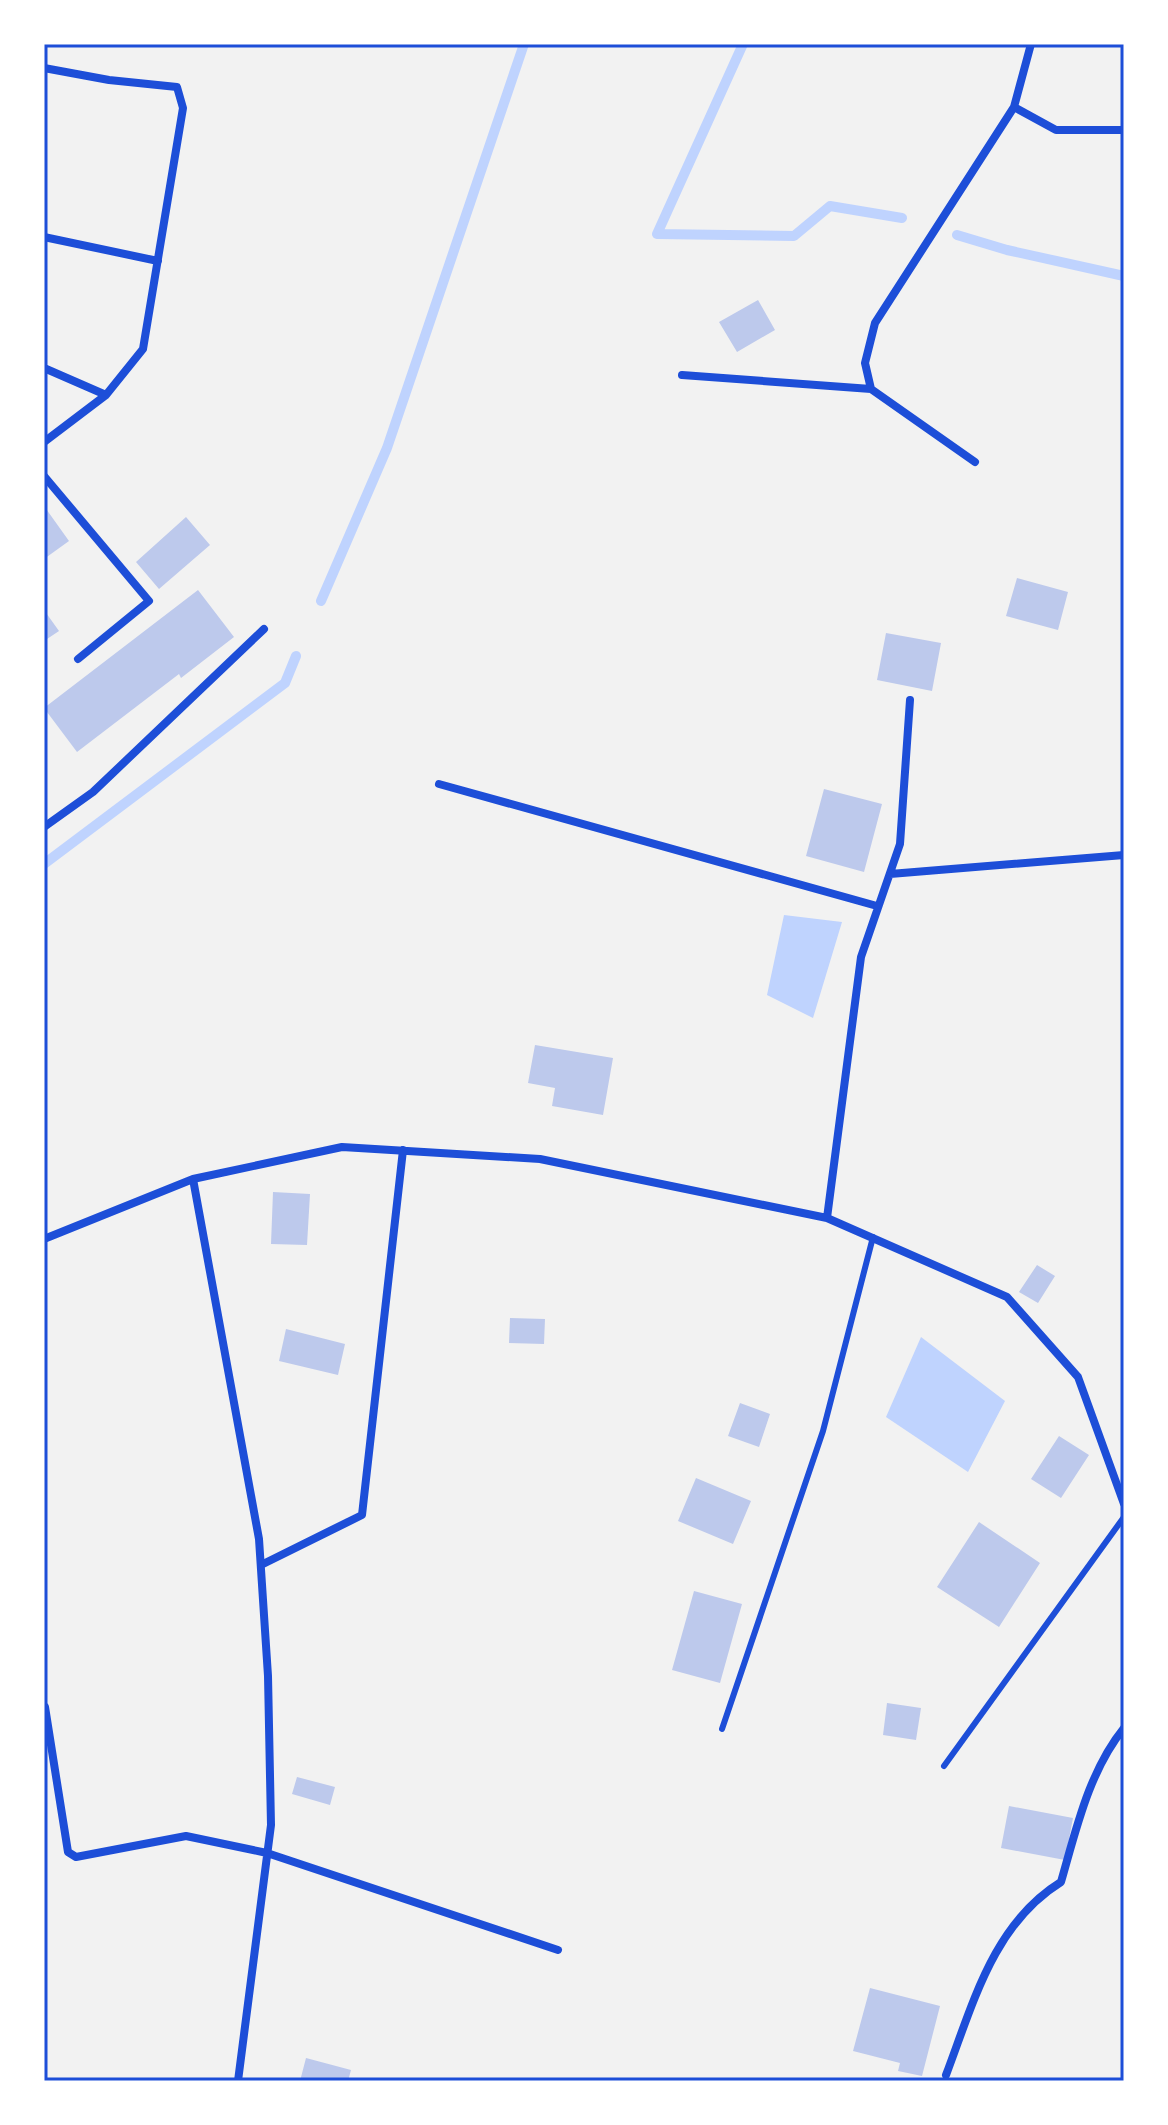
<svg xmlns="http://www.w3.org/2000/svg" width="1168" height="2125" font-family="'Work Sans',sans-serif">
	<style>
		.water { fill: #bfd3fe }
		.lines { fill: none; stroke-linecap: round; stroke-linejoin: round }
		.stream { stroke: #bfd3fe; stroke-width: 10 }
		.building { fill: #bdc9ec }
		.service { stroke: #1d4ed8; stroke-width: 6 }
		.minor { stroke: #1d4ed8; stroke-width: 8 }
		.neatline { fill: none; stroke: #1d4ed8; stroke-width: 3 }
	</style>
	<rect width="100%" height="100%" fill="#f2f2f2"/>
	<path class="water" d="M 784,915 L 842,922 L 813,1018 L 767,995 Z
		M 921,1337 L 1005,1401 L 968,1472 L 886,1417 Z"/>
	<g class="lines">
		<path class="stream" d="M 743,44 L 657,234 L 794,236 L 830,206 L 902,218
			M 957,235 L 1007,250 L 1124,276
			M 321,601 L 387,448 L 524,44
			M 44,864 L 285,683 L 296,656"/>
	</g>
	<path class="building" d="M 758,300 L 775,330 L 737,352 L 719,322 Z
		M 44,506 L 69,541 L 44,559 Z
		M 186,517 L 210,545 L 159,589 L 136,562 Z
		M 1017,578 L 1068,592 L 1058,630 L 1006,616 Z
		M 198,590 L 234,637 L 181,678 L 179,674 L 77,752 L 44,708 Z
		M 44,610 L 59,631 L 44,641 Z
		M 886,633 L 941,643 L 932,691 L 877,680 Z
		M 824,789 L 882,804 L 864,872 L 806,856 Z
		M 535,1045 L 613,1058 L 603,1115 L 552,1106 L 555,1088 L 528,1083 Z
		M 273,1192 L 310,1194 L 307,1245 L 271,1244 Z
		M 1037,1265 L 1055,1276 L 1038,1303 L 1019,1292 Z
		M 510,1318 L 545,1319 L 544,1344 L 509,1343 Z
		M 286,1329 L 345,1344 L 338,1375 L 279,1361 Z
		M 740,1403 L 770,1414 L 759,1447 L 728,1436 Z
		M 1059,1436 L 1089,1455 L 1061,1498 L 1031,1479 Z
		M 696,1478 L 751,1501 L 733,1544 L 678,1521 Z
		M 979,1522 L 1040,1563 L 999,1627 L 937,1587 Z
		M 694,1591 L 742,1604 L 720,1683 L 672,1670 Z
		M 887,1703 L 921,1708 L 916,1740 L 883,1735 Z
		M 297,1777 L 335,1787 L 330,1805 L 292,1794 Z
		M 1009,1806 L 1073,1818 L 1065,1860 L 1001,1848 Z
		M 870,1988 L 940,2006 L 922,2076 L 898,2071 L 900,2063 L 853,2051 Z
		M 306,2058 L 351,2070 L 348,2081 L 300,2081 Z"/>
	<g class="lines">
		<path class="service" d="M 722,1729 L 823,1431 L 873,1237
			M 944,1766 L 1124,1517"/>
		<path class="minor" d="M 44,68 L 109,80 L 177,87 L 183,108 L 143,349 L 106,395 L 44,442
			M 1014,107 L 1056,130 L 1124,130
			M 44,237 L 158,261
			M 44,368 L 106,395
			M 682,375 L 871,389
			M 975,462 L 871,389 L 865,363 L 875,323 L 1014,107 L 1031,44
			M 44,476 L 149,601 L 78,659
			M 439,784 L 877,906
			M 44,827 L 93,792 L 264,629
			M 890,874 L 1124,855
			M 193,1179 L 259,1539 L 268,1676 L 271,1825 L 238,2081
			M 827,1218 L 861,957 L 900,844 L 910,700
			M 44,1239 L 193,1179 L 342,1147 L 540,1159 L 827,1218 L 1007,1297 L 1078,1377 L 1124,1504
			M 261,1565 L 362,1515 L 403,1150
			M 45,1707 L 68,1852 L 76,1857 L 186,1836 L 267,1853 L 558,1950
			M 946,2075 C 973,2004 993,1924 1061,1882 C 1076,1830 1089,1771 1124,1728"/>
	</g>
	<rect width="1168" height="2125" fill="none" stroke="#ffffff" stroke-width="92"/>
	<rect x="46" y="46" width="1076" height="2033" class="neatline"/>
</svg>
